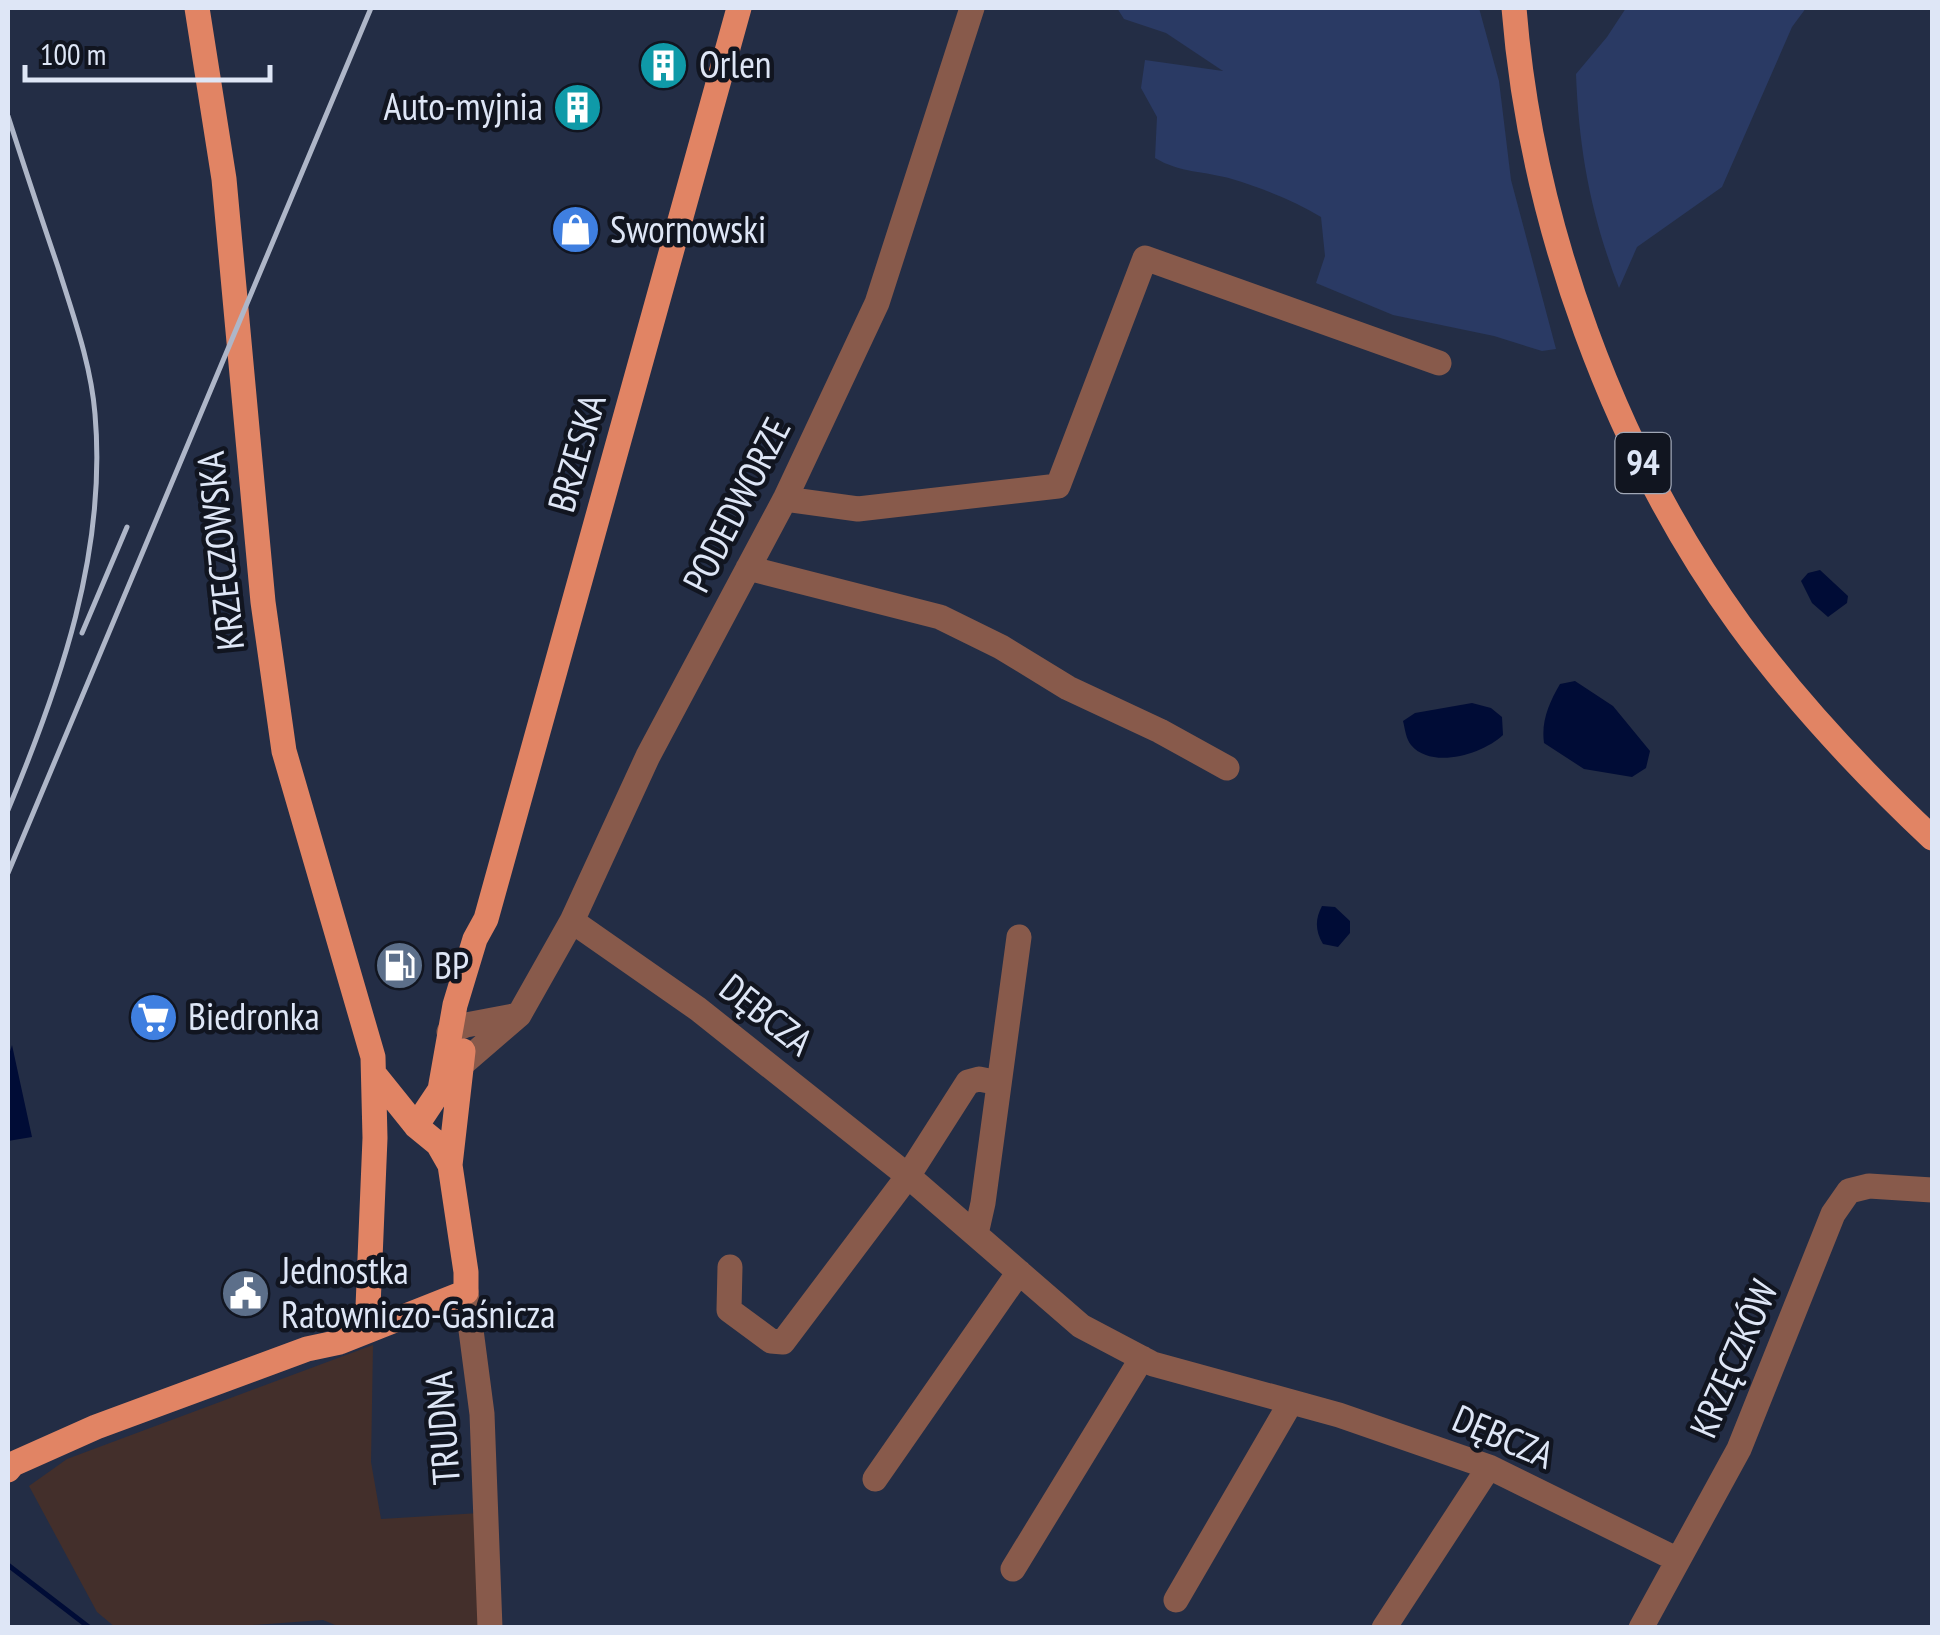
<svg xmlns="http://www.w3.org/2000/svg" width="1940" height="1635" font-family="'PT Sans Narrow',sans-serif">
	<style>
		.industrial { fill: #432f2b }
		.green { fill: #2a3a64 }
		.water { fill: #000c36 }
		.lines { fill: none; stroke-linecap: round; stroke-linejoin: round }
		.stream { stroke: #000c36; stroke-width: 5 }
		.minor { stroke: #885a4b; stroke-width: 25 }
		.major { stroke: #e18464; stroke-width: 25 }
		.rail { stroke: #aeb6c8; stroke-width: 5 }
		.labels { text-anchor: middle; stroke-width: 9; stroke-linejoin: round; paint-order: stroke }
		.shield { fill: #111520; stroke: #a0a7b6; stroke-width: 2.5 }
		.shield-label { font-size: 35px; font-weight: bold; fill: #dee6f6 }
		.poi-label { font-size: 38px; fill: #dee6f6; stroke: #111520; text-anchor: start }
		.street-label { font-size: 38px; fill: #dee6f6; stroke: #111520 }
	</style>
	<rect width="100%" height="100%" fill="#232d45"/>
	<path class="industrial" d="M 373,1345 L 371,1462 L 381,1519 L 480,1513 L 484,1627 L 340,1627 L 323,1620 L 211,1628 L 115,1627 L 97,1612 L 29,1486 L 67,1459 Z"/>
	<path class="green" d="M 1117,8 L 1479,8 L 1499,81 L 1511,180 L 1556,349 L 1542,351 L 1494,336 L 1393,315 L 1316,283 L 1325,256 L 1321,217 C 1295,201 1262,188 1232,179 C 1205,171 1180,173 1155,158 L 1157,117 L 1141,88 L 1145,60 L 1223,71 L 1166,33 L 1124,19 Z
		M 1626,8 L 1806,8 L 1792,27 L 1722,187 L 1637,247 L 1619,288 C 1591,216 1579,151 1576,74 L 1607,37 Z"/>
	<path class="water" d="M 1820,570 L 1848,596 L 1847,603 L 1828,617 L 1812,603 L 1801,581 L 1808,573 Z
		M 1575,681 L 1613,706 L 1650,751 L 1646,768 L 1632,777 L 1584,769 L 1544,743 C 1541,721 1549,703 1560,684 Z
		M 1472,703 L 1491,708 L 1502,717 L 1503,735 C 1483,754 1432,770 1411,745 C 1406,739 1405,729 1403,721 L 1415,713 Z
		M 1322,906 L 1335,907 L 1350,921 L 1350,933 L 1338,947 L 1323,944 C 1315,931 1315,919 1322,906 Z
		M 12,1045 L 32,1137 L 8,1141 L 8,1058 Z"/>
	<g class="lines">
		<path class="stream" d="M 8,1565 L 90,1628"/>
		<path class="minor" d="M 785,499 L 858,509 L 1058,486 L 1145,258 L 1439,363
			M 748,568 L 940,617 L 1001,647 L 1068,688 L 1160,731 L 1227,768
			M 572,921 L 698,1009 L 908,1176 L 1081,1326 L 1153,1364 L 1339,1415 L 1489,1467 L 1678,1560
			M 449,1032 L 466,1025 L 519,1015
			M 461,1065 L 519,1015 L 572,921 L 648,756 L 785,499 L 877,303 L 972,8
			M 976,1234 L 983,1203 L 1019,937
			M 730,1267 L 729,1310 L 771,1341 L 783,1342 L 908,1176 L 968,1082 L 979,1079 L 999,1083
			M 466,1292 L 482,1414 L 490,1628
			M 875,1479 L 1019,1272
			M 1013,1569 L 1142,1358
			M 1176,1600 L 1291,1402
			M 1384,1628 L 1489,1467
			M 1641,1628 L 1739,1449 L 1833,1214 L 1849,1191 L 1869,1186 L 1932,1190"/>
		<path class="major" d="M 197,8 L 224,179 L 263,602 L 284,751 L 373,1057 L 375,1138 L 368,1307 L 371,1315 L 387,1323
			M 1514,8 C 1531,222 1614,451 1740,625 C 1797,703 1862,772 1932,838
			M 416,1126 L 440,1090 L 455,1005 L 475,939 L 486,919 L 739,8
			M 450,1165 L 463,1051
			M 8,1470 L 13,1464 L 96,1427 L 307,1349 L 340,1342 L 466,1292 L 466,1272 L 450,1165 L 438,1144 L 416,1126 L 375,1075"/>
		<path class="rail" d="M 8,116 C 24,166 41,217 58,267 C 73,315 91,364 95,414 C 107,552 60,685 8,810
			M 82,633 L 127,527
			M 8,873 L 371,8"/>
	</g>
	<defs>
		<symbol id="building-disc" viewBox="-11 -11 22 22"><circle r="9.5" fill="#0f9aa8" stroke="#111520"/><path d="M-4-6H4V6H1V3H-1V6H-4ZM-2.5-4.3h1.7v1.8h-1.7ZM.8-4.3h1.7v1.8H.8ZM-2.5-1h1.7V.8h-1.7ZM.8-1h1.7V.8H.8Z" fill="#fff"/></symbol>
		<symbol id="shop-disc" viewBox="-11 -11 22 22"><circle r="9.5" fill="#3f7fe0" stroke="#111520"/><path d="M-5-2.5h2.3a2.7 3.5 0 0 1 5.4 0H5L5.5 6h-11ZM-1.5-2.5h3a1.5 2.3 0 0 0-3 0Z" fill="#fff"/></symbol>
		<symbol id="fuel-disc" viewBox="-11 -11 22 22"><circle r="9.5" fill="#5c6f8a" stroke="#111520"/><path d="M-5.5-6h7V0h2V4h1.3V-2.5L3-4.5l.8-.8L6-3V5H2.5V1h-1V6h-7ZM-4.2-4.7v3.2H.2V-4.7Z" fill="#fff"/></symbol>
		<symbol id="supermarket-disc" viewBox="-11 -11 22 22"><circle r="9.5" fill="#3f7fe0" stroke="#111520"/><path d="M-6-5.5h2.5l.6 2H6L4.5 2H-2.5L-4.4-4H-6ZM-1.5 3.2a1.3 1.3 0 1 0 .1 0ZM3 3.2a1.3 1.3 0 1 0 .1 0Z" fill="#fff"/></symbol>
		<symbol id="civic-disc" viewBox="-11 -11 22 22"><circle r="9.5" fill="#5c6f8a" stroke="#111520"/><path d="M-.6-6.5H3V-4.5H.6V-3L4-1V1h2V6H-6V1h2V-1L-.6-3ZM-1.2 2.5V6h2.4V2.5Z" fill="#fff"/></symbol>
	</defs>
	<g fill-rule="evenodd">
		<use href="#building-disc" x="636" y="38" width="55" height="55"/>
		<use href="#building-disc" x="550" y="80" width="55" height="55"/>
		<use href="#shop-disc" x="548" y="202" width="55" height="55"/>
		<use href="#fuel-disc" x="372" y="938" width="55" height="55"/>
		<use href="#supermarket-disc" x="126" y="990" width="55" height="55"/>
		<use href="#civic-disc" x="218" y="1266" width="55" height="55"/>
	</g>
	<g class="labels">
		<rect class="shield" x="1615.5" y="433" width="55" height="60" rx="8"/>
		<g class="shield-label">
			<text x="1643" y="475">94</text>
		</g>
		<g class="poi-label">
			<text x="699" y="78">Orlen</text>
			<text x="543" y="120" text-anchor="end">Auto-myjnia</text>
			<text x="610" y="243">Swornowski</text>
			<text x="434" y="979">BP</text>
			<text x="188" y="1030">Biedronka</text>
			<text x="281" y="1284">Jednostka<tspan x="281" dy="44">Ratowniczo-Gaśnicza</tspan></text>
		</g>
		<g class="street-label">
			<text transform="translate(577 453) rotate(-74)" y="13">BRZESKA</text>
			<text transform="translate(737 505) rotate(-63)" y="13">PODEDWORZE</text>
			<text transform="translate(221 551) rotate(-96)" y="13">KRZECZOWSKA</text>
			<text transform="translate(766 1015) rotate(38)" y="13">DĘBCZA</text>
			<text transform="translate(1734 1359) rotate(-67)" y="13">KRZĘCZKÓW</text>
			<text transform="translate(443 1428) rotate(-94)" y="13">TRUDNA</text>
			<text transform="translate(1503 1437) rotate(23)" y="13">DĘBCZA</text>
		</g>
	</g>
	<rect width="1940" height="1635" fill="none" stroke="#dee6f6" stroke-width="20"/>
	<path d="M25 65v15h245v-15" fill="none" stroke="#dee6f6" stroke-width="5"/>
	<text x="40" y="65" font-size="30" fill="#dee6f6" stroke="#111520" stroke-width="8" paint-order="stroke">100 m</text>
</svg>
